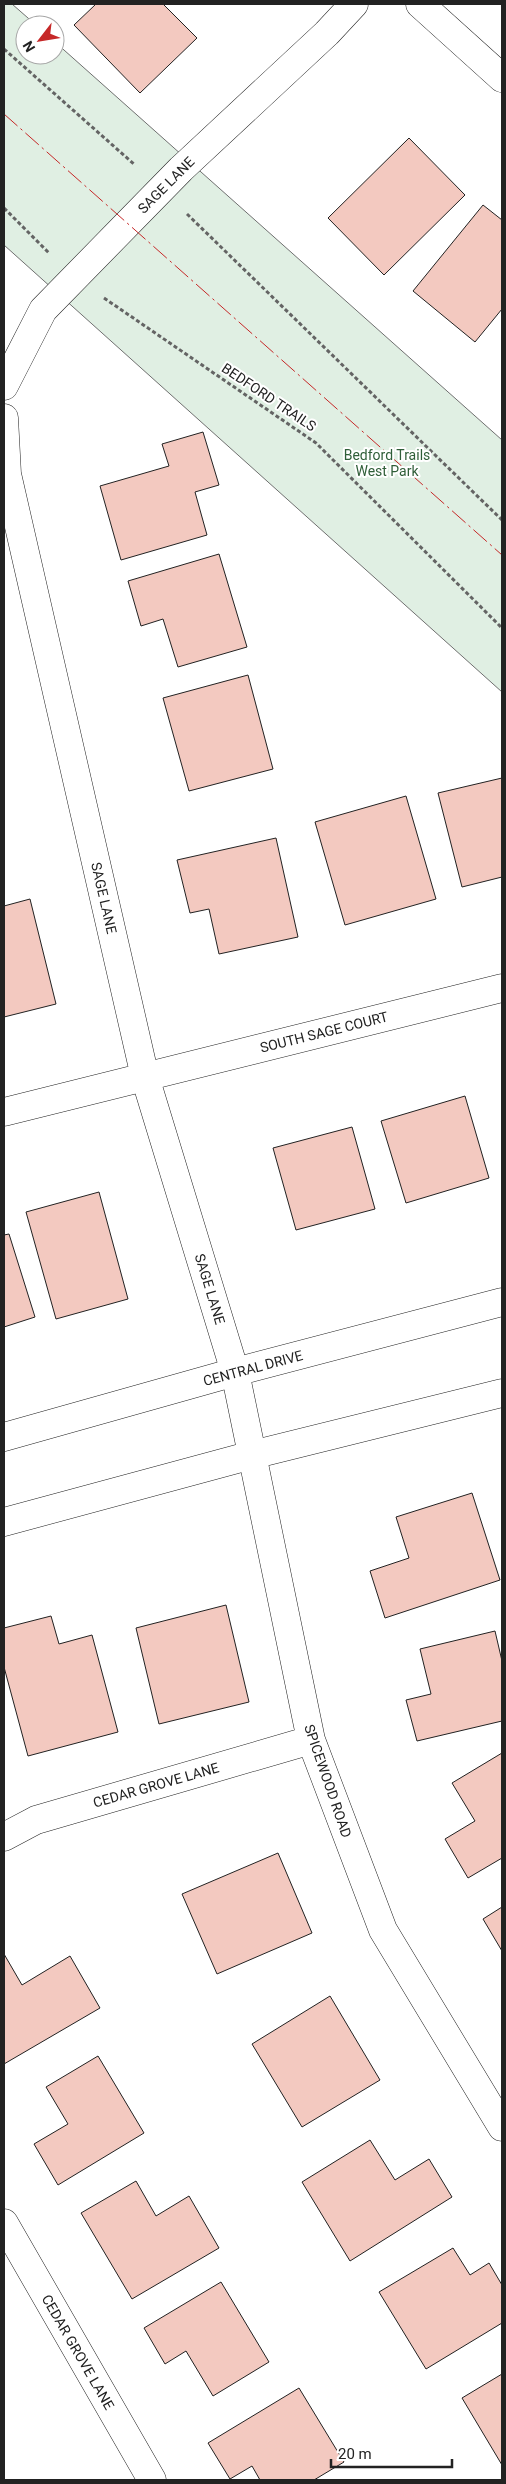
<svg xmlns="http://www.w3.org/2000/svg" width="506" height="2484" font-family="Roboto,sans-serif">
	<style>
		.green { fill: #e0efe3; stroke: #6f6f6f }
		.building { fill: #f3c9c0; stroke: #222 }
		.lines { fill: none; stroke-linecap: round; stroke-linejoin: round }
		.street-casing { stroke: #222; stroke-width: 29 }
		.secondary-casing { stroke: #222; stroke-width: 29 }
		.path { stroke: #646464; stroke-width: 3; stroke-dasharray: 4 2.5; stroke-linecap: butt }
		.street { stroke: #fff; stroke-width: 28 }
		.secondary { stroke: #fff; stroke-width: 28 }
		.power { stroke: #c62828; stroke-width: 1; stroke-dasharray: 18 4 2.5 4; stroke-linecap: butt }
		.labels { text-anchor: middle; stroke-width: 4; stroke-linejoin: round; paint-order: stroke }
		.street-label { font-size: 14px; fill: #222; stroke: #fff }
		.park-label { font-size: 14px; fill: #2f5e38; stroke: #fff }
	</style>
	<rect width="100%" height="100%" fill="#fff"/>
	<path class="green" d="M 4,4 L 12,4 L 36,25 L 25,25 L 25,55 L 55,55 L 55,42 L 502,440 L 502,692 L 4,245 Z"/>
	<path class="building" d="M 96,4 L 163,4 L 197,38 L 140,93 L 74,25 Z
		M 409,138 L 465,195 L 384,275 L 328,218 Z
		M 483,205 L 502,220 L 502,309 L 475,342 L 413,291 Z
		M 203,432 L 219,485 L 195,492 L 207,535 L 121,560 L 100,486 L 169,466 L 162,444 Z
		M 219,554 L 247,647 L 178,667 L 163,619 L 141,626 L 128,581 Z
		M 248,675 L 273,769 L 189,791 L 163,698 Z
		M 502,778 L 502,877 L 462,887 L 438,793 Z
		M 406,796 L 436,899 L 345,925 L 315,822 Z
		M 276,838 L 298,937 L 219,954 L 209,909 L 190,913 L 177,860 Z
		M 30,899 L 56,1004 L 4,1017 L 4,906 Z
		M 465,1096 L 489,1178 L 406,1203 L 381,1121 Z
		M 352,1127 L 375,1209 L 296,1230 L 273,1148 Z
		M 99,1192 L 128,1299 L 56,1319 L 26,1212 Z
		M 9,1234 L 35,1317 L 4,1327 L 4,1235 Z
		M 472,1493 L 500,1580 L 385,1618 L 370,1571 L 409,1558 L 396,1517 Z
		M 226,1605 L 249,1702 L 159,1724 L 136,1628 Z
		M 51,1616 L 59,1644 L 92,1635 L 118,1732 L 28,1756 L 4,1667 L 4,1628 Z
		M 495,1631 L 502,1661 L 502,1721 L 417,1741 L 406,1700 L 431,1694 L 420,1649 Z
		M 502,1753 L 502,1858 L 468,1878 L 445,1839 L 475,1821 L 452,1783 Z
		M 278,1853 L 312,1933 L 217,1974 L 182,1894 Z
		M 502,1907 L 502,1951 L 483,1919 Z
		M 4,1954 L 22,1985 L 70,1956 L 100,2008 L 4,2064 Z
		M 330,1996 L 380,2080 L 302,2127 L 252,2044 Z
		M 98,2056 L 144,2133 L 58,2185 L 34,2144 L 68,2124 L 46,2087 Z
		M 370,2140 L 395,2180 L 429,2159 L 452,2197 L 350,2261 L 302,2182 Z
		M 136,2181 L 156,2216 L 189,2196 L 219,2248 L 132,2299 L 81,2213 Z
		M 453,2248 L 470,2275 L 489,2263 L 502,2285 L 502,2323 L 426,2369 L 379,2292 Z
		M 221,2282 L 269,2362 L 213,2396 L 186,2351 L 165,2364 L 144,2328 Z
		M 502,2374 L 502,2465 L 462,2398 Z
		M 299,2388 L 344,2462 L 314,2480 L 260,2480 L 252,2466 L 230,2479 L 208,2443 Z"/>
	<g class="lines">
		<defs>
			<path id="street" d="M 420,4 L 502,78
				M 4,386 L 43,310 L 181,169 L 327,33 L 354,4
				M 4,418 L 7,474 L 145,1077 L 235,1372 L 311,1740 L 383,1930 L 502,2127
				M 4,1112 L 502,988
				M 4,1837 L 36,1820 L 311,1740
				M 4,2223 L 152,2480"/>
			<path id="secondary" d="M 4,1437 L 235,1372 L 502,1302
				M 4,1522 L 252,1455 L 502,1393"/>
		</defs>
		<use href="#street" class="street-casing"/>
		<use href="#secondary" class="secondary-casing"/>
		<path class="path" d="M 4,49 L 135,165
			M 4,208 L 49,253
			M 187,214 L 502,520
			M 104,298 L 316,443 L 502,628"/>
		<use href="#street" class="street"/>
		<use href="#secondary" class="secondary"/>
		<path class="power" d="M 4,114 L 502,555"/>
	</g>
	<g class="labels">
		<g class="street-label">
			<text transform="translate(166 185) rotate(-45)" y="5">SAGE LANE</text>
			<text transform="translate(269 397) rotate(34)" y="5">BEDFORD TRAILS</text>
			<text transform="translate(104 898) rotate(77)" y="5">SAGE LANE</text>
			<text transform="translate(324 1032) rotate(-14)" y="5">SOUTH SAGE COURT</text>
			<text transform="translate(210 1289) rotate(73)" y="5">SAGE LANE</text>
			<text transform="translate(253 1368) rotate(-15)" y="5">CENTRAL DRIVE</text>
			<text transform="translate(328 1781) rotate(71)" y="5">SPICEWOOD ROAD</text>
			<text transform="translate(156 1785) rotate(-16)" y="5">CEDAR GROVE LANE</text>
			<text transform="translate(78 2352) rotate(60)" y="5">CEDAR GROVE LANE</text>
		</g>
		<g class="park-label">
			<text x="387" y="460">Bedford Trails<tspan x="387" dy="16">West Park</tspan></text>
		</g>
	</g>
	<rect width="506" height="2484" fill="none" stroke="#222222" stroke-width="10"/>
	<g transform="translate(40 40) rotate(239)"><circle r="24" fill="#ffffff" stroke="#a7a7a7"/>
	<path d="M0-4L9 19L0 12L-9 19Z" fill="#c62828"/>
	<text y="-8" font-size="14" font-weight="bold" text-anchor="middle" fill="#222222">N</text>
	</g>
	<path d="M331 2459v8h121v-8" fill="none" stroke="#222222" stroke-width="2.5"/>
	<text x="338" y="2459" font-size="15" fill="#222222" stroke="#ffffff" stroke-width="4" paint-order="stroke">20 m</text>
</svg>
